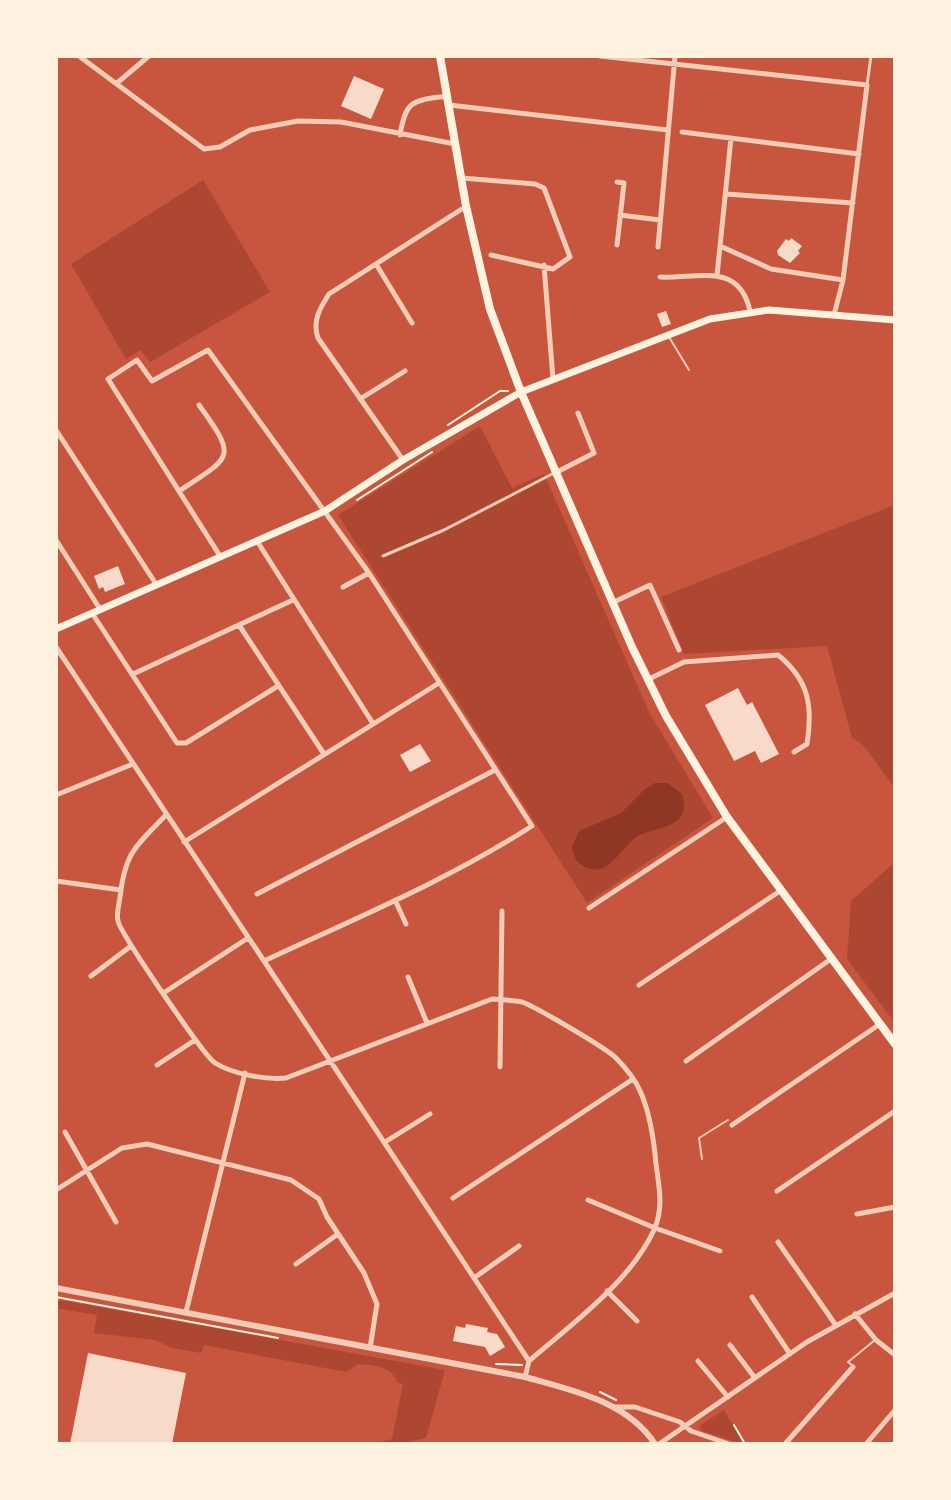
<svg xmlns="http://www.w3.org/2000/svg" width="951" height="1500" font-family="Manrope,sans-serif">
	<style>
		.green { fill: #ae4732 }
		.water { fill: #8f3625 }
		.building { fill: #f7dbc8 }
		.lines { fill: none; stroke-linecap: round; stroke-linejoin: round }
		.path { stroke: #fff3e0; stroke-width: 2 }
		.service { stroke: #f1ccb7; stroke-width: 2 }
		.pedestrian { stroke: #f1ccb7; stroke-width: 3 }
		.minor { stroke: #f1ccb7; stroke-width: 5 }
		.tertiary { stroke: #f1ccb7; stroke-width: 6 }
		.secondary { stroke: #fff3e0; stroke-width: 7 }
		.trunk { stroke: #fff3e0; stroke-width: 8 }
	</style>
	<rect width="100%" height="100%" fill="#c8553d"/>
	<path class="green" d="M 203,180 L 270,292 L 150,362 L 140,350 L 126,359 L 71,264 Z
		M 480,426 L 512,488 L 544,474 L 650,714 L 713,818 L 587,903 L 338,515 Z
		M 895,505 L 895,788 L 863,745 L 852,738 L 827,646 L 684,654 L 661,597 Z
		M 895,862 L 895,1023 L 847,959 L 851,901 Z
		M 56,1301 L 67,1301 L 445,1370 L 426,1438 L 399,1444 L 373,1444 L 392,1439 L 403,1384 L 397,1382 C 392,1366 373,1365 358,1364 L 346,1372 L 204,1345 L 201,1353 L 172,1348 L 155,1340 L 94,1333 L 97,1315 L 56,1308 Z
		M 724,1410 L 744,1444 L 702,1431 L 699,1426 Z"/>
	<path class="water" d="M 655,783 L 668,783 L 682,794 C 693,831 654,825 635,838 C 620,849 608,879 585,867 C 577,863 573,856 572,847 L 579,831 L 621,813 L 644,790 Z"/>
	<path class="building" d="M 354,76 L 384,89 L 371,119 L 341,106 Z
		M 791,238 L 802,246 L 798,251 L 800,253 L 790,263 L 778,255 L 777,251 L 786,239 L 789,241 Z
		M 666,311 L 671,324 L 662,327 L 657,314 Z
		M 118,566 L 125,584 L 105,592 L 103,587 L 99,589 L 94,576 Z
		M 738,688 L 747,705 L 752,702 L 779,754 L 761,763 L 755,751 L 734,761 L 705,705 Z
		M 420,744 L 431,761 L 410,772 L 400,755 Z
		M 466,1324 L 488,1328 L 487,1332 L 497,1334 L 505,1347 L 490,1356 L 485,1347 L 453,1341 L 456,1326 L 465,1328 Z
		M 88,1353 L 186,1373 L 172,1444 L 70,1444 Z"/>
	<g class="lines">
		<path class="path" d="M 448,425 L 500,391 L 508,391
			M 357,500 L 432,452
			M 56,1297 L 278,1338
			M 496,1364 L 522,1365
			M 600,1392 L 616,1400
			M 734,1425 L 745,1444"/>
		<path class="service" d="M 669,337 L 689,370
			M 702,1159 L 699,1138 L 728,1120
			M 853,1366 L 848,1362 L 875,1340"/>
		<path class="pedestrian" d="M 867,85 L 871,56
			M 383,556 L 444,530 L 556,472"/>
		<path class="minor" d="M 79,56 L 204,149 L 220,147 L 250,130 L 298,121 L 341,122 L 455,144
			M 600,56 L 867,85 L 843,280 L 834,315
			M 117,83 L 149,56
			M 449,105 L 668,130
			M 682,132 L 859,154
			M 400,135 C 406,99 413,101 447,96
			M 462,178 L 535,184 L 544,188 L 570,257 L 553,269 L 491,255
			M 726,194 L 853,203
			M 620,215 L 660,220
			M 617,245 L 624,183 L 617,182
			M 720,246 L 771,269 L 843,280
			M 658,247 L 675,56
			M 376,264 L 412,323
			M 544,265 L 553,379
			M 717,276 L 731,138
			M 660,277 C 697,279 739,261 750,311
			M 360,399 L 405,371
			M 56,430 L 156,584
			M 403,460 L 318,338 C 312,321 320,308 329,294 L 465,207
			M 557,472 L 594,453 L 578,413
			M 179,491 C 232,456 238,459 199,405
			M 56,540 L 100,609
			M 257,541 L 372,722
			M 220,556 L 108,379 L 137,360 L 152,381 L 208,350 L 369,573 L 532,826 C 448,880 354,919 264,961
			M 343,587 L 369,573
			M 614,602 L 650,585 L 679,650
			M 92,613 L 177,743 L 186,743 L 278,686
			M 239,625 L 324,754
			M 56,647 L 529,1361 L 525,1377
			M 133,674 L 293,600
			M 649,679 L 684,662 L 778,655 C 809,680 813,706 807,744 L 794,752
			M 56,795 L 133,764
			M 166,815 C 136,846 125,852 120,897 C 119,905 116,914 118,921 C 121,934 204,1056 215,1063 C 233,1074 265,1080 286,1078 L 492,999 C 502,1000 513,1000 522,1002 C 536,1007 606,1048 616,1058 C 625,1067 636,1081 641,1093 C 650,1114 654,1141 656,1164 C 659,1186 664,1208 654,1230 C 630,1282 572,1324 529,1361
			M 184,842 L 439,683
			M 56,881 L 121,890
			M 257,894 L 495,770
			M 395,900 L 406,924
			M 589,908 L 727,817
			M 91,976 L 131,946
			M 408,977 L 427,1023
			M 639,985 L 780,891
			M 165,992 L 248,938
			M 686,1061 L 831,959
			M 157,1065 L 195,1040
			M 500,1067 L 502,911
			M 732,1125 L 880,1024
			M 65,1132 L 116,1222
			M 385,1142 L 430,1114
			M 56,1190 L 122,1148 L 147,1144 L 291,1180 L 319,1199 L 327,1217 L 364,1273 L 377,1304 L 370,1348
			M 777,1191 L 895,1111
			M 453,1198 L 633,1079
			M 588,1200 L 655,1228 L 720,1251
			M 857,1214 L 895,1207
			M 778,1242 L 835,1324
			M 296,1264 L 338,1234
			M 474,1278 L 519,1246
			M 607,1291 L 637,1321
			M 752,1297 L 790,1354
			M 186,1312 L 245,1073
			M 855,1314 L 876,1340 L 895,1355
			M 730,1345 L 755,1378
			M 698,1361 L 728,1397
			M 615,1407 L 635,1407 L 680,1422 L 691,1431 L 729,1444
			M 659,1444 L 807,1342 L 895,1293
			M 785,1444 L 853,1367
			M 866,1444 L 895,1410"/>
		<path class="tertiary" d="M 56,1288 L 525,1377 C 571,1390 627,1401 655,1444"/>
		<path class="secondary" d="M 56,629 L 325,511 L 403,460 L 521,392 L 710,319 L 769,310 L 895,320"/>
		<path class="trunk" d="M 440,56 L 466,206 L 490,309 L 521,392 L 632,647 L 666,716 L 727,817 L 895,1044"/>
	</g>
	<rect width="951" height="1500" fill="none" stroke="#fff3e0" stroke-width="116"/>
</svg>
